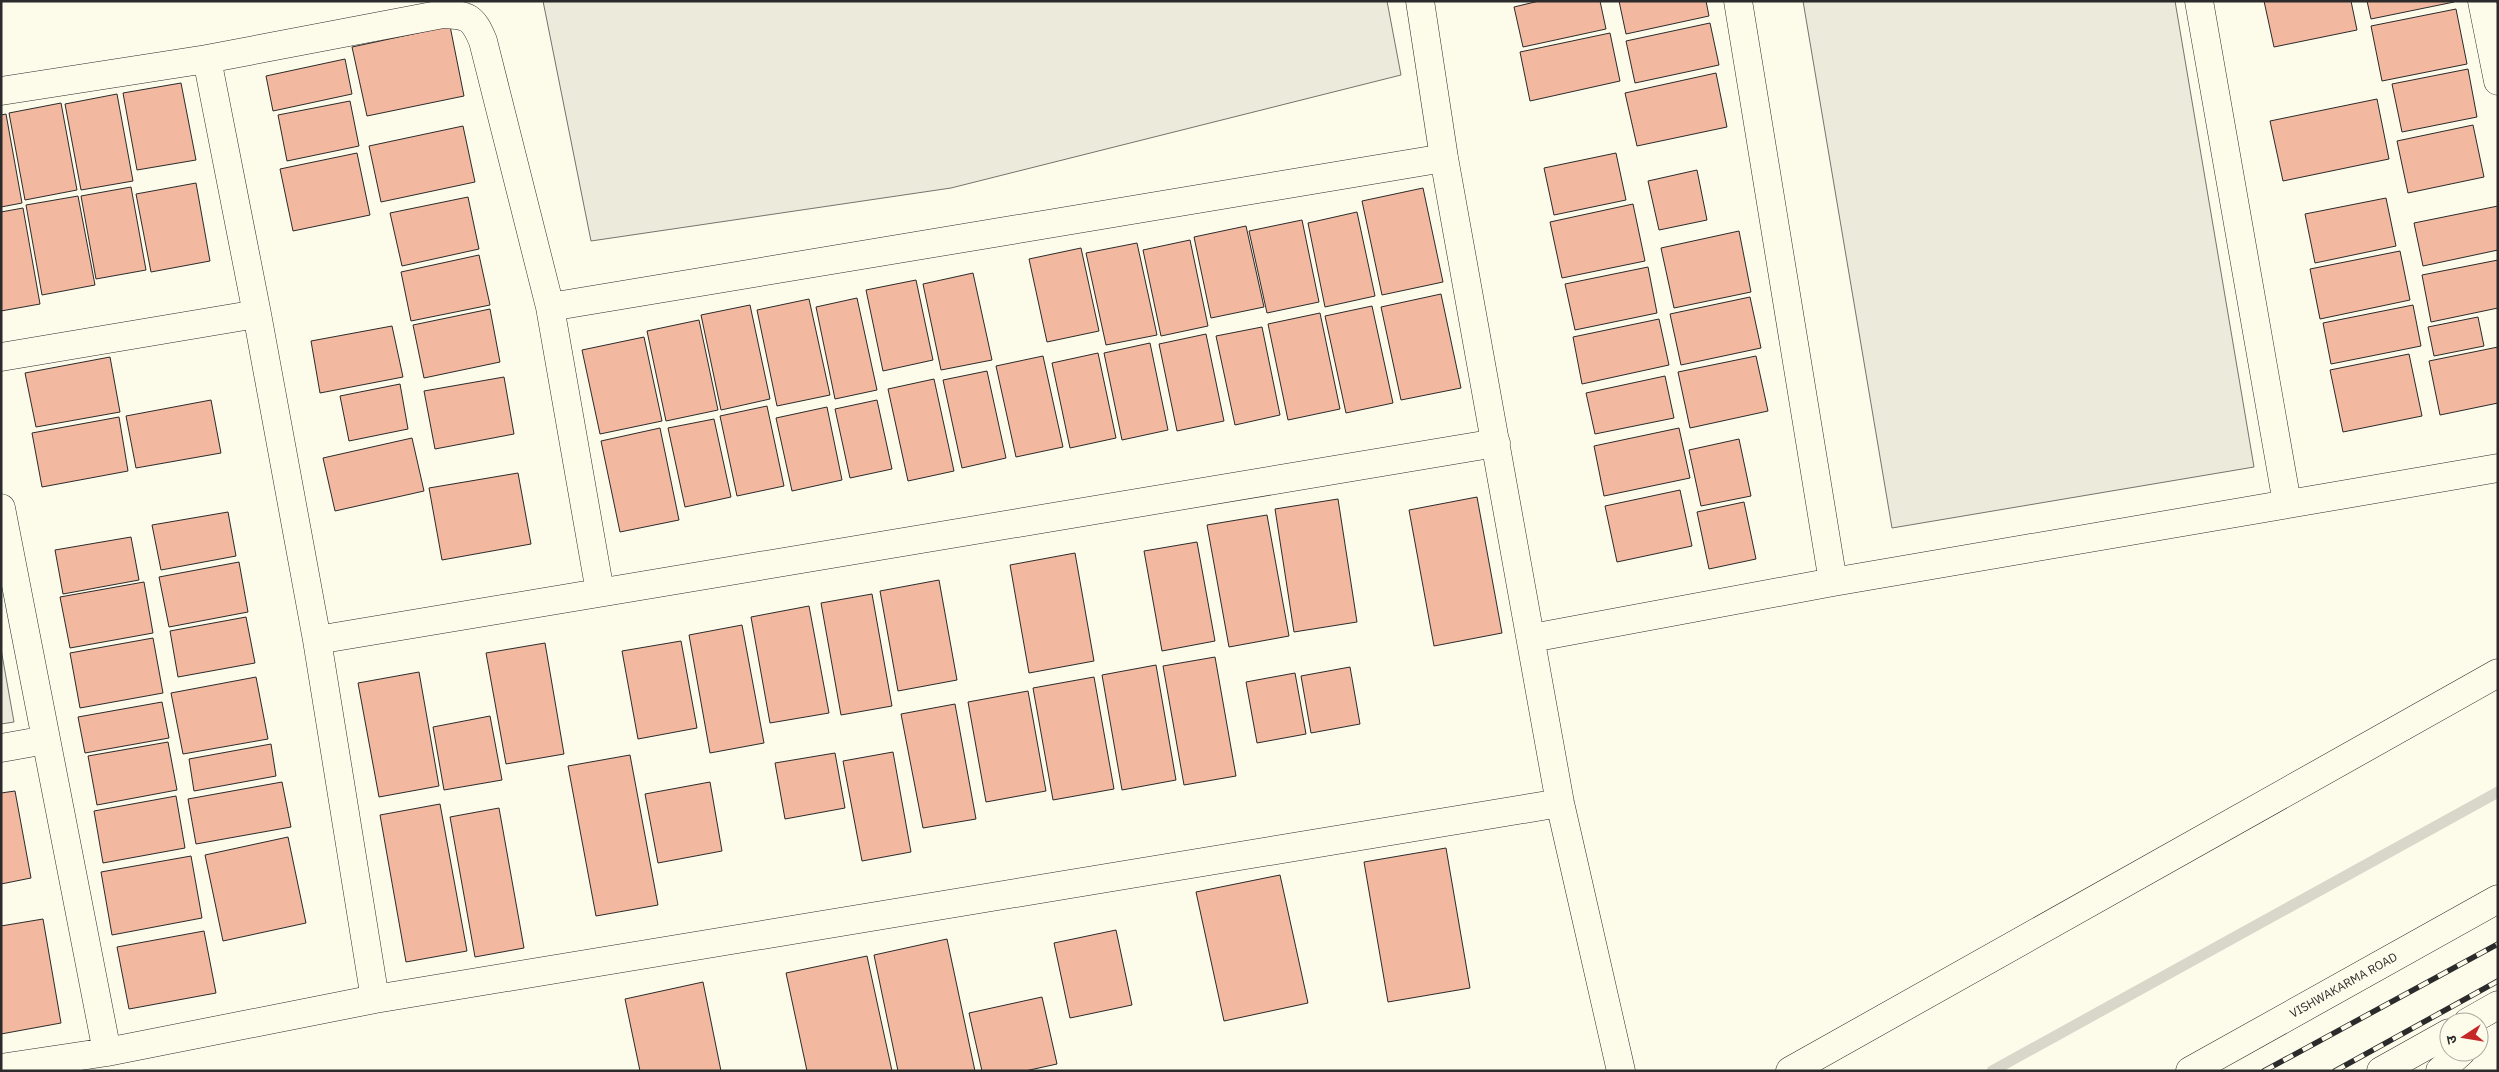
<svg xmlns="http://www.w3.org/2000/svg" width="2499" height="1072" font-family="'IBM Plex Sans','Noto Sans Devanagari',sans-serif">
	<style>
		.green { fill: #ecebdb; stroke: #74746e }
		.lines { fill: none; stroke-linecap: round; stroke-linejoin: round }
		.stream { stroke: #d8d7c9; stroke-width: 11 }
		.building { fill: #f2b8a0; stroke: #2b2b2b }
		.street-casing { stroke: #2b2b2b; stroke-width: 29 }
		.secondary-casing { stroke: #2b2b2b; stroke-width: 29 }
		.street { stroke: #fdfbea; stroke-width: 28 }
		.secondary { stroke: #fdfbea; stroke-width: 28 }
		.rail-casing { stroke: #2b2b2b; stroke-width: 5.5 }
		.rail { stroke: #fdfbea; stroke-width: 4; stroke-dasharray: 11; stroke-linecap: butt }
		.labels { text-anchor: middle; stroke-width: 4; stroke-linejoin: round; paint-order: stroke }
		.street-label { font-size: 12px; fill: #2b2b2b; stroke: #fdfbea }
	</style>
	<rect width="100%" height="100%" fill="#fdfbea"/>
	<path class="green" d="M 543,1 L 1387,1 L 1401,75 L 951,188 L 591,241 Z
		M 1803,1 L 2175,1 L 2254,467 L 1892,528 Z
		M 1,649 L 14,722 L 1,724 Z"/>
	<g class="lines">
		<path class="stream" d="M 1992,1071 L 2498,792"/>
	</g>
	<path class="building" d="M 1539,1 L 1600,1 L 1606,29 L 1523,47 L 1514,7 Z
		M 1619,1 L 1706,1 L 1709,16 L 1626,34 Z
		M 2264,1 L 2351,1 L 2357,30 L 2274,47 Z
		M 2367,1 L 2453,1 L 2454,2 L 2371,19 Z
		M 2456,9 L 2467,64 L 2382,81 L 2371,26 Z
		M 1710,23 L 1719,65 L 1635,83 L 1626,41 Z
		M 450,26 L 464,96 L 367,116 L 352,47 Z
		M 1610,33 L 1620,81 L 1530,101 L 1520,52 Z
		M 345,59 L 352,94 L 273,111 L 266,76 Z
		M 2468,69 L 2477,117 L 2402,132 L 2392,84 Z
		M 1716,73 L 1727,127 L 1637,146 L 1625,93 Z
		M 181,83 L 196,160 L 137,170 L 123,93 Z
		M 117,94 L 133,181 L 81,190 L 65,104 Z
		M 2377,99 L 2389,159 L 2283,181 L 2270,121 Z
		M 350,101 L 359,146 L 287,161 L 278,115 Z
		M 61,103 L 77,190 L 25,200 L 9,113 Z
		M 6,114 L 22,203 L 1,207 L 1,115 Z
		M 2473,125 L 2484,177 L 2408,193 L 2397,141 Z
		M 463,126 L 475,182 L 381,202 L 369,146 Z
		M 357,153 L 370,215 L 293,231 L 280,169 Z
		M 1616,153 L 1626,200 L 1554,215 L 1544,168 Z
		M 1697,170 L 1707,220 L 1659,230 L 1648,181 Z
		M 196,183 L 210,261 L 151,272 L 136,194 Z
		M 131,187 L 146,270 L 96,279 L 81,196 Z
		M 1423,188 L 1443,282 L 1382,295 L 1362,201 Z
		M 78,196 L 95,285 L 42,295 L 26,205 Z
		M 468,197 L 479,249 L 402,266 L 390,213 Z
		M 2386,198 L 2396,246 L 2315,263 L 2305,214 Z
		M 1633,204 L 1645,261 L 1562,278 L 1550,222 Z
		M 2498,206 L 2498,250 L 2423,266 L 2414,223 Z
		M 23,208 L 40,304 L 1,311 L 1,212 Z
		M 1357,212 L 1375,296 L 1325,307 L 1308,223 Z
		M 1302,220 L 1319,302 L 1267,313 L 1249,231 Z
		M 1246,226 L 1264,307 L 1211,318 L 1194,237 Z
		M 1739,231 L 1751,292 L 1674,308 L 1661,248 Z
		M 1190,240 L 1208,326 L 1161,336 L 1143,250 Z
		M 1137,243 L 1157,335 L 1106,345 L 1086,253 Z
		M 1081,248 L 1099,331 L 1047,342 L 1029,259 Z
		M 2400,251 L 2410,300 L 2320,319 L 2310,269 Z
		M 479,255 L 490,305 L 411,321 L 401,272 Z
		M 2498,260 L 2498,308 L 2431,322 L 2422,275 Z
		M 1648,267 L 1657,313 L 1575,330 L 1565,284 Z
		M 973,273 L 992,360 L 941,370 L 923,284 Z
		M 916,280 L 933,360 L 883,371 L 866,290 Z
		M 1441,294 L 1461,388 L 1401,400 L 1381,307 Z
		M 1750,297 L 1761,348 L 1681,365 L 1670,314 Z
		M 857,298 L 877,390 L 835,399 L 816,307 Z
		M 809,299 L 830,395 L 777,406 L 757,310 Z
		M 750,305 L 770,399 L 721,410 L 701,315 Z
		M 2413,305 L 2421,346 L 2331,364 L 2323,323 Z
		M 1372,306 L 1393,403 L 1346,413 L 1325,316 Z
		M 490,309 L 500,362 L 424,378 L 413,325 Z
		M 1320,313 L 1340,409 L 1288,420 L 1268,324 Z
		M 2478,317 L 2484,346 L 2434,356 L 2428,327 Z
		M 1659,319 L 1669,365 L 1582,384 L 1573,337 Z
		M 699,320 L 718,410 L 666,421 L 647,331 Z
		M 392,326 L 403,377 L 320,393 L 311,341 Z
		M 1262,327 L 1280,415 L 1235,425 L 1216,336 Z
		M 1206,334 L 1224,421 L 1177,431 L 1159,344 Z
		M 644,337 L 662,421 L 600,434 L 582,350 Z
		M 1150,343 L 1168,430 L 1122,440 L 1104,353 Z
		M 2498,347 L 2498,403 L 2440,415 L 2429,361 Z
		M 1098,353 L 1116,438 L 1070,448 L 1052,363 Z
		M 2409,354 L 2422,416 L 2343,432 L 2330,370 Z
		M 1043,356 L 1063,447 L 1016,457 L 996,366 Z
		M 1756,356 L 1768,411 L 1690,428 L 1678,372 Z
		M 110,357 L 120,412 L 36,427 L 25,373 Z
		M 987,371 L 1006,458 L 962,468 L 943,380 Z
		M 1665,376 L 1674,418 L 1595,434 L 1586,393 Z
		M 504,377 L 514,434 L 435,449 L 424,391 Z
		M 934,379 L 954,471 L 908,481 L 888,389 Z
		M 400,384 L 408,429 L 349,441 L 340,396 Z
		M 211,400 L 221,453 L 136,468 L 126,416 Z
		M 877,400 L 892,469 L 850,478 L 835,409 Z
		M 767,406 L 784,486 L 737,496 L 720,416 Z
		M 827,407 L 842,480 L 792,491 L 776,418 Z
		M 119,417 L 128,471 L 42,487 L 32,433 Z
		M 714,419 L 731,497 L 685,507 L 668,428 Z
		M 660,428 L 679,520 L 620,532 L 601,441 Z
		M 1679,428 L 1690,478 L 1604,496 L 1594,446 Z
		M 412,438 L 424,491 L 335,511 L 323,458 Z
		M 1739,439 L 1751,496 L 1701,506 L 1689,450 Z
		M 518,473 L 531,544 L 442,560 L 429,488 Z
		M 1680,490 L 1692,546 L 1617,562 L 1605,506 Z
		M 1477,497 L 1502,633 L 1434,646 L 1409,510 Z
		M 1338,499 L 1357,622 L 1294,632 L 1275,509 Z
		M 1744,502 L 1756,559 L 1709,569 L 1697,512 Z
		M 228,512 L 236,556 L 161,570 L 152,525 Z
		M 1267,515 L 1289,636 L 1229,647 L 1207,525 Z
		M 131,537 L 139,580 L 63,594 L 55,550 Z
		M 1197,542 L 1215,641 L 1162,651 L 1144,551 Z
		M 1075,553 L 1094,661 L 1029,673 L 1010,565 Z
		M 239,562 L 248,612 L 169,627 L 159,577 Z
		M 939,580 L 957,680 L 898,691 L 880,591 Z
		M 144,582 L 153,633 L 70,648 L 60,597 Z
		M 872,594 L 892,706 L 841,715 L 821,603 Z
		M 809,606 L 829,713 L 770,723 L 751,617 Z
		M 246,617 L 255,663 L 178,677 L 170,631 Z
		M 742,625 L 764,743 L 710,753 L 689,635 Z
		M 153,638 L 163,693 L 80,708 L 70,653 Z
		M 681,641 L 697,728 L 638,739 L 622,651 Z
		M 545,643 L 564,754 L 506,764 L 486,653 Z
		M 1215,657 L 1236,776 L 1184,785 L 1163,666 Z
		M 1156,665 L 1176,780 L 1122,790 L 1102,675 Z
		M 1350,667 L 1360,724 L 1311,733 L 1301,676 Z
		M 419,672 L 439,786 L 379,797 L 358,683 Z
		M 1295,673 L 1306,734 L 1257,743 L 1246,682 Z
		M 256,677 L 268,739 L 183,754 L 171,693 Z
		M 1094,677 L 1114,789 L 1053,800 L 1033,688 Z
		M 1028,691 L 1046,791 L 986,802 L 968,702 Z
		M 162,702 L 169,738 L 85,753 L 78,717 Z
		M 955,704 L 976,819 L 923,828 L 901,714 Z
		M 490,716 L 502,780 L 444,790 L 433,727 Z
		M 168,742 L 177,790 L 97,805 L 88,756 Z
		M 271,744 L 276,776 L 194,791 L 189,759 Z
		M 893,752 L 911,852 L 862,861 L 843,761 Z
		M 835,753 L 845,808 L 785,819 L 775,763 Z
		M 630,755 L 658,905 L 596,916 L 568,766 Z
		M 282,782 L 291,827 L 196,844 L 188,799 Z
		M 710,782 L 722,851 L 658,863 L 645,794 Z
		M 15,791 L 31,878 L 1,884 L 1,793 Z
		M 176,796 L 185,848 L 103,863 L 94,811 Z
		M 440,804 L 467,951 L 406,962 L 380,815 Z
		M 499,808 L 524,948 L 475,957 L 450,817 Z
		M 288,837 L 306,923 L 223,941 L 205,855 Z
		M 1446,848 L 1470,988 L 1388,1002 L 1364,862 Z
		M 191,856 L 202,918 L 112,935 L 101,872 Z
		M 1280,875 L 1308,1003 L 1224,1021 L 1196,892 Z
		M 43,919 L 61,1023 L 1,1034 L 1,926 Z
		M 1116,930 L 1132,1005 L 1070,1018 L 1054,943 Z
		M 204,931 L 216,993 L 129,1009 L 117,947 Z
		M 947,939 L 975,1071 L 898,1071 L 874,955 Z
		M 867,956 L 892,1071 L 807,1071 L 786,973 Z
		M 703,982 L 721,1071 L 640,1071 L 625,999 Z
		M 1042,997 L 1057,1064 L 1025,1071 L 982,1071 L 969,1013 Z"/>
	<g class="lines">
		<defs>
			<path id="street" d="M 1420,1 L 1444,158 L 1560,803 L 1621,1071
				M 1738,1 L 1833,582
				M 2199,1 L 2287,503
				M 2482,1 L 2498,81
				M 207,59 L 257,314 L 317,640 L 375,999
				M 1,91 L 207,59 L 443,14 C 468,15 473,17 483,41 L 550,307 L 600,592
				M 550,307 L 1444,158
				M 1,357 L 257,314
				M 1,508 L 107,1052
				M 1532,638 L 1833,582 L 2498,468
				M 317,640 L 1496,443
				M 1,748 L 46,740
				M 1,1068 L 107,1052 L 375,999 L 1560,803
				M 1790,1071 L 2498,673"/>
			<g id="secondary">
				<path d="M 2468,1022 L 2498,1005"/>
				<path id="s1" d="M 2190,1071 L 2498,899"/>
				<path d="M 2381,1071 L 2449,1033"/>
				<path d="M 2440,1071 L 2461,1052"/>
			</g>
		</defs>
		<use href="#street" class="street-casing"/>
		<use href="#secondary" class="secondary-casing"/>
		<use href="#street" class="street"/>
		<use href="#secondary" class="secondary"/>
		<defs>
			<path id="rail" d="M 2264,1071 L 2498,944
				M 2335,1071 L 2498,981"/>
		</defs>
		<use href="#rail" class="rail-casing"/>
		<use href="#rail" class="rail"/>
	</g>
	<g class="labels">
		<g class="street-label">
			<text dy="4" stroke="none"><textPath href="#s1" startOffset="176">VISHWAKARMA ROAD</textPath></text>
		</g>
	</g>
	<rect width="2499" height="1072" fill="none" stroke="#2b2b2b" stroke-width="5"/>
	<g transform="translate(2464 1037) rotate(258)"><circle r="24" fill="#fdfbea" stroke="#a9a89e"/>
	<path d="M0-4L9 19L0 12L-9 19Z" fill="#c62828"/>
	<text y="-8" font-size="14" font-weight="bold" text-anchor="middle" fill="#2b2b2b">उ</text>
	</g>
</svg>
